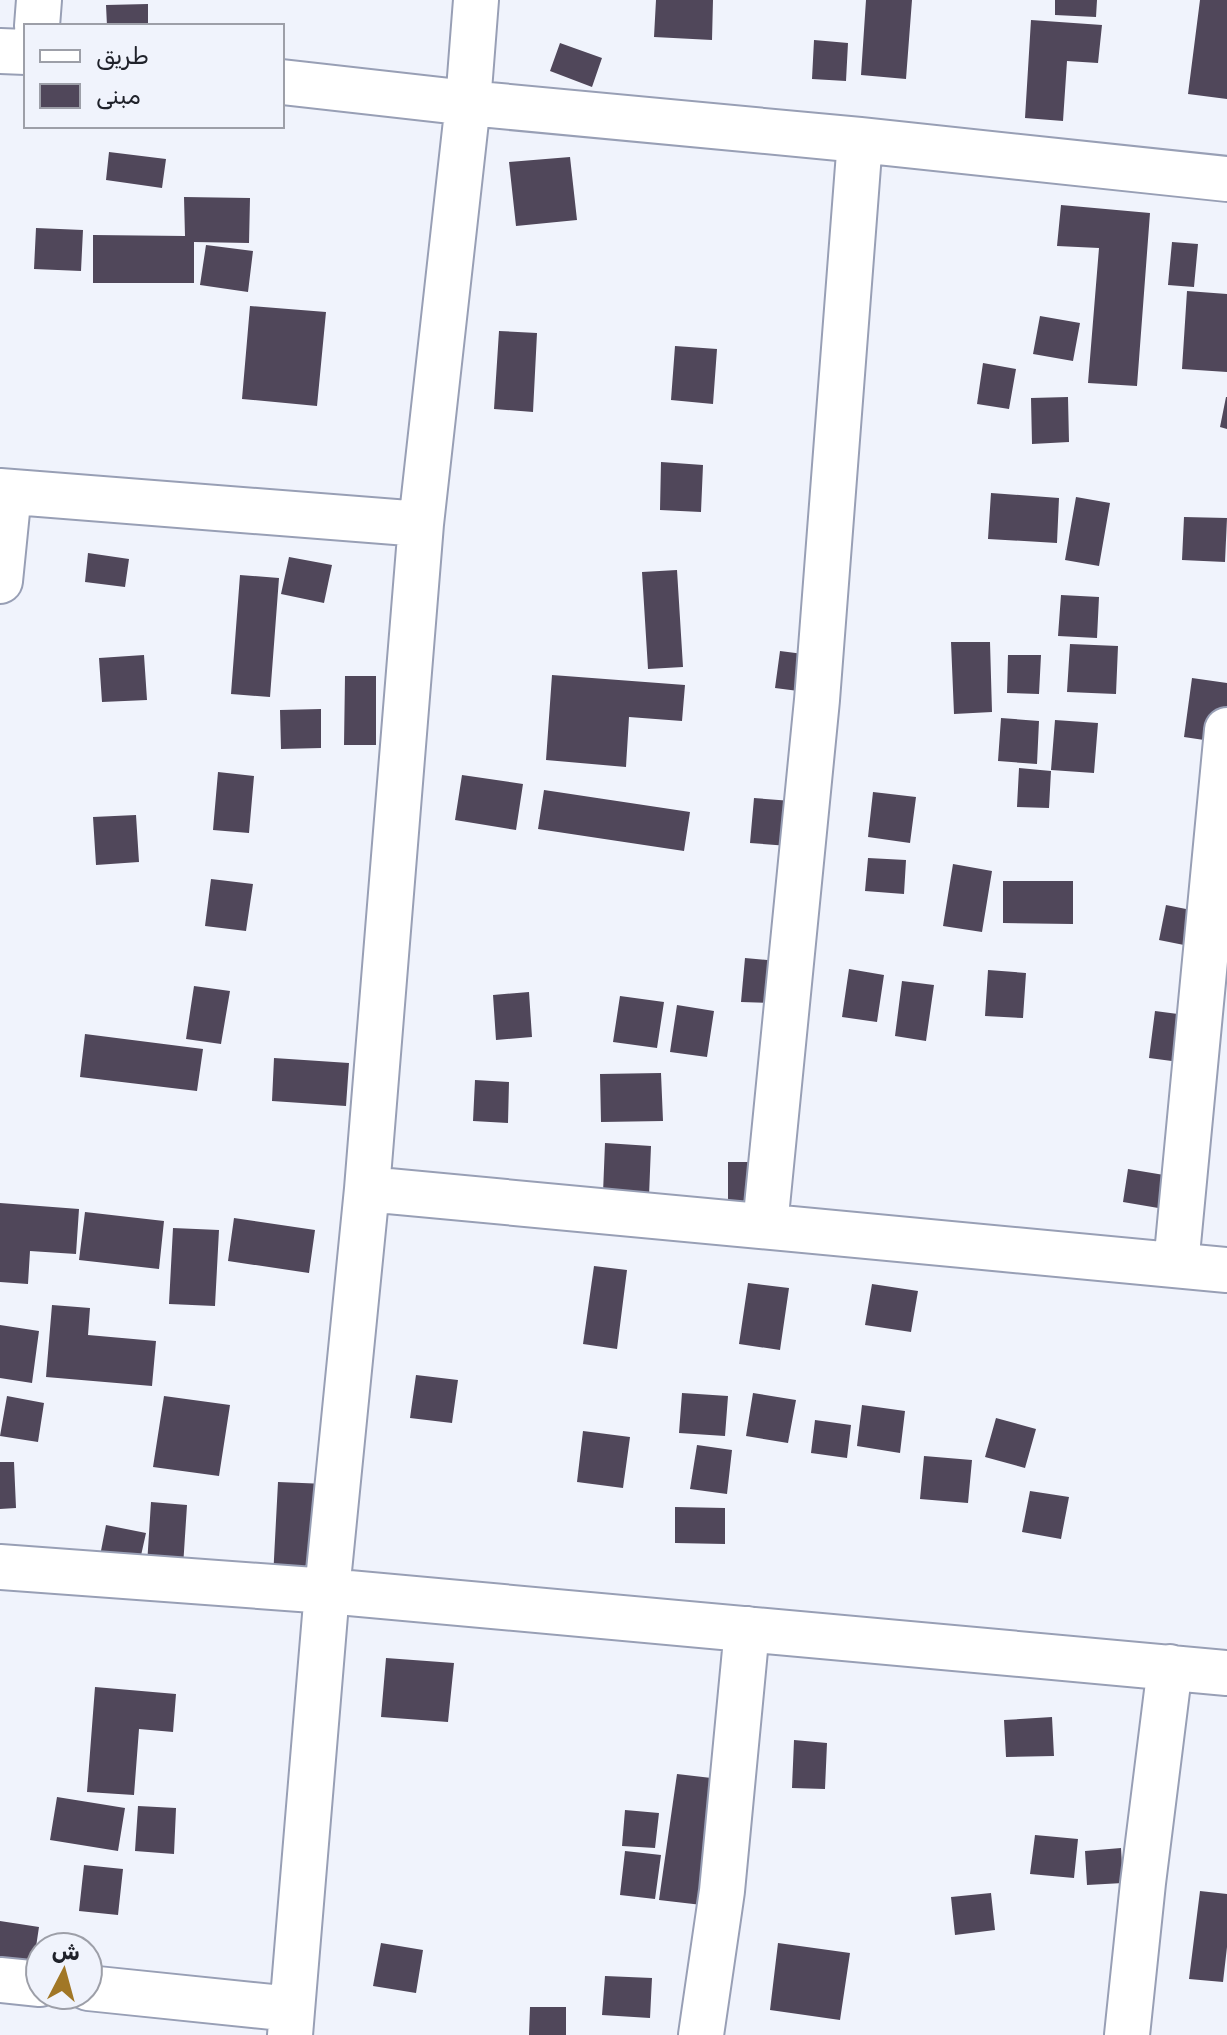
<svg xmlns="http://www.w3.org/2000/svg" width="1227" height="2035" font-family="Rubik,Vazirmatn,sans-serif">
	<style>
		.building { fill: #50475a }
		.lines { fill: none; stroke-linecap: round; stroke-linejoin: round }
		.minor-casing { stroke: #989fb5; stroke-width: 48 }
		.minor { stroke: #fff; stroke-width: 44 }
	</style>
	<rect width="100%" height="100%" fill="#f0f3fc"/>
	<path class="building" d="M 656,0 L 713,0 L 712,40 L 654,37 Z
		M 866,0 L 912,0 L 906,79 L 861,75 Z
		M 1055,0 L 1097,0 L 1096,17 L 1055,15 Z
		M 1200,0 L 1227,0 L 1227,99 L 1188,94 Z
		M 148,4 L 148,26 L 107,26 L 106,5 Z
		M 1031,20 L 1102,25 L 1098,63 L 1067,61 L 1063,121 L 1025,118 Z
		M 814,40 L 848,43 L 846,81 L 812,79 Z
		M 560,43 L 602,58 L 592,87 L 550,71 Z
		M 109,152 L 166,159 L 162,188 L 106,180 Z
		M 570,157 L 577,220 L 516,226 L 509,162 Z
		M 184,197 L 250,198 L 249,243 L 194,242 L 194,283 L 93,283 L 93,235 L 185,236 Z
		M 1061,205 L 1150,213 L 1137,386 L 1088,383 L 1099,248 L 1057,246 Z
		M 36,228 L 83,230 L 81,271 L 34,269 Z
		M 1172,242 L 1198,244 L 1194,287 L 1168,285 Z
		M 206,245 L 253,251 L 248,292 L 200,285 Z
		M 1187,291 L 1227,294 L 1227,372 L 1182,369 Z
		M 250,306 L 326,312 L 317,406 L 242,399 Z
		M 1040,316 L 1080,323 L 1073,361 L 1033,354 Z
		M 499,331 L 537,333 L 533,412 L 494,409 Z
		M 675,346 L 717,349 L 713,404 L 671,400 Z
		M 983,363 L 1016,369 L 1009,409 L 977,404 Z
		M 1068,397 L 1069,442 L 1032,444 L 1031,398 Z
		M 1226,397 L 1227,397 L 1227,429 L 1220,427 Z
		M 661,462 L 703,465 L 701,512 L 660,510 Z
		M 991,493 L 1059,498 L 1057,543 L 988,539 Z
		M 1076,497 L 1110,503 L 1099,566 L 1065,560 Z
		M 1184,517 L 1227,518 L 1225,562 L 1182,560 Z
		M 88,553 L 129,559 L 125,587 L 85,582 Z
		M 289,557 L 332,565 L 324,603 L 281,594 Z
		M 677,570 L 683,667 L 648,669 L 642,572 Z
		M 240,575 L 279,578 L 270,697 L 231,694 Z
		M 1061,595 L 1099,597 L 1097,638 L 1058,636 Z
		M 951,642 L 990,642 L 992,712 L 954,714 Z
		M 1070,644 L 1118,646 L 1116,694 L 1067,692 Z
		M 780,651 L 819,656 L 814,693 L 775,688 Z
		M 144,655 L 147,700 L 102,702 L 99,658 Z
		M 1008,655 L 1041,655 L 1039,694 L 1007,693 Z
		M 552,675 L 685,685 L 682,721 L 629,717 L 626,767 L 546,760 Z
		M 345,676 L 376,676 L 376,745 L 344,745 Z
		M 1192,678 L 1227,683 L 1227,725 L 1224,743 L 1184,737 Z
		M 321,709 L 321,748 L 281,749 L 280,710 Z
		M 1001,718 L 1039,721 L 1037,764 L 998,761 Z
		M 1055,720 L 1098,723 L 1094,773 L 1051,770 Z
		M 1019,768 L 1051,771 L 1049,808 L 1017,807 Z
		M 218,772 L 254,776 L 249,833 L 213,830 Z
		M 462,775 L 523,784 L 516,830 L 455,820 Z
		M 544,790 L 690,812 L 684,851 L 538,829 Z
		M 873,792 L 916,797 L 910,843 L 868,837 Z
		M 754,798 L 792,801 L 789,846 L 750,843 Z
		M 136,815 L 139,862 L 96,865 L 93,817 Z
		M 868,858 L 906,860 L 904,894 L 865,891 Z
		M 953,864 L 992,871 L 982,932 L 943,926 Z
		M 211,879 L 253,884 L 246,931 L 205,926 Z
		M 1003,881 L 1073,881 L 1073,924 L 1003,923 Z
		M 1166,905 L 1201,912 L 1194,947 L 1159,940 Z
		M 745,958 L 778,961 L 775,1003 L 741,1002 Z
		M 849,969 L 884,975 L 877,1022 L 842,1017 Z
		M 988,970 L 1026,973 L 1023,1018 L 985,1016 Z
		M 902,981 L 934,985 L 926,1041 L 895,1036 Z
		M 194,986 L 230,991 L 221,1044 L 186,1039 Z
		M 529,992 L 532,1037 L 496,1040 L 493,995 Z
		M 620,996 L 664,1002 L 657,1048 L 613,1042 Z
		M 677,1005 L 714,1011 L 707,1057 L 670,1052 Z
		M 1155,1011 L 1193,1016 L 1187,1063 L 1149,1058 Z
		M 85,1034 L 203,1049 L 197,1091 L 80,1077 Z
		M 274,1058 L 349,1063 L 346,1106 L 272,1101 Z
		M 661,1073 L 663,1121 L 601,1122 L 600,1074 Z
		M 475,1080 L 509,1082 L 508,1123 L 473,1121 Z
		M 605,1143 L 651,1146 L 649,1196 L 603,1193 Z
		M 728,1162 L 768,1162 L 767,1213 L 728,1212 Z
		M 1128,1169 L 1182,1178 L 1176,1211 L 1123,1202 Z
		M 0,1203 L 79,1209 L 76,1254 L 30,1251 L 28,1284 L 0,1282 Z
		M 85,1212 L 164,1221 L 159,1269 L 79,1260 Z
		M 234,1218 L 315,1230 L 309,1273 L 228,1261 Z
		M 173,1228 L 219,1230 L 215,1306 L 169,1304 Z
		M 594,1266 L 627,1270 L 617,1349 L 583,1344 Z
		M 748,1283 L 789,1288 L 780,1350 L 739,1344 Z
		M 872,1284 L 918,1291 L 911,1332 L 865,1325 Z
		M 52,1305 L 90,1308 L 88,1335 L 156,1341 L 152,1386 L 46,1377 Z
		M 0,1325 L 39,1331 L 32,1383 L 0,1378 Z
		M 416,1375 L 458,1380 L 452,1423 L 410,1418 Z
		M 682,1393 L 728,1396 L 725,1436 L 679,1433 Z
		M 753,1393 L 796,1400 L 788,1443 L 746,1436 Z
		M 7,1396 L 44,1403 L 38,1442 L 0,1436 Z
		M 164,1396 L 230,1405 L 219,1476 L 153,1467 Z
		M 862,1405 L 905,1411 L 900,1453 L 857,1446 Z
		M 996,1418 L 1036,1429 L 1025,1468 L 985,1457 Z
		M 815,1420 L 851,1425 L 847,1458 L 811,1453 Z
		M 583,1431 L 630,1437 L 623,1488 L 577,1482 Z
		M 697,1445 L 732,1450 L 727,1494 L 690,1489 Z
		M 924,1456 L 972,1460 L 968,1503 L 920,1499 Z
		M 0,1462 L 14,1462 L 16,1508 L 0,1509 Z
		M 278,1482 L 326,1484 L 322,1580 L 273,1578 Z
		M 1030,1491 L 1069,1497 L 1061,1539 L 1022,1532 Z
		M 151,1502 L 187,1505 L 183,1567 L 147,1565 Z
		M 675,1507 L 725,1508 L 725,1544 L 675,1543 Z
		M 106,1525 L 146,1533 L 138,1569 L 99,1561 Z
		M 386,1658 L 454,1663 L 448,1722 L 381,1717 Z
		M 95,1687 L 176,1694 L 173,1732 L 139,1729 L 134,1795 L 87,1792 Z
		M 1052,1717 L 1054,1756 L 1006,1757 L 1004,1720 Z
		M 794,1740 L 827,1743 L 825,1789 L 792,1788 Z
		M 677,1774 L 720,1779 L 702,1905 L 659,1900 Z
		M 57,1797 L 125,1808 L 118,1851 L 50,1840 Z
		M 138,1806 L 176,1808 L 174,1854 L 135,1851 Z
		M 625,1810 L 659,1813 L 655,1848 L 622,1846 Z
		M 1035,1835 L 1078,1839 L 1074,1878 L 1030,1874 Z
		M 1121,1848 L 1123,1883 L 1087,1885 L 1085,1851 Z
		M 625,1851 L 661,1855 L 655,1899 L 620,1895 Z
		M 84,1865 L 123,1869 L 118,1915 L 79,1911 Z
		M 1200,1891 L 1227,1894 L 1227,1947 L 1223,1982 L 1189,1979 Z
		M 991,1893 L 995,1930 L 955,1935 L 951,1897 Z
		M 0,1921 L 39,1927 L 33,1967 L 0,1962 Z
		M 381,1943 L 423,1950 L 416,1993 L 373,1986 Z
		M 778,1943 L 850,1953 L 840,2020 L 770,2010 Z
		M 605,1976 L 652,1978 L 650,2018 L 602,2015 Z
		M 530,2007 L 566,2007 L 566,2035 L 529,2035 Z"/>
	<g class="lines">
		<defs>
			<path id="minor" d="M 37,26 L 39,0
				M 0,51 L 26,52
				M 282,82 L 468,103 L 860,140 L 1227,179
				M 0,491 L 421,524
				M 0,581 L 9,492
				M 367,1189 L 1227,1270
				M 765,1226 L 817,700 L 860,140
				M 1176,1265 L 1227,730
				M 0,1567 L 327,1591 L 1227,1673
				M 0,1980 L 40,1984
				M 88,1988 L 292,2009
				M 290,2035 L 327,1591 L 367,1189 L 421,524 L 468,103 L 476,0
				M 701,2035 L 722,1891 L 747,1629
				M 1127,2035 L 1143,1883 L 1170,1667"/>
		</defs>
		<use href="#minor" class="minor-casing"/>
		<use href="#minor" class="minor"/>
	</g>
	<rect x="24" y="24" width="260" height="104" fill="#f0f3fc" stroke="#9d9fa8" stroke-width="2"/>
	<rect x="40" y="50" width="40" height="12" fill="#ffffff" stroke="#9d9fa8" stroke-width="2"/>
	<text x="96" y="64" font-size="24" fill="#20222b">طريق</text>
	<rect x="40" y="84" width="40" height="24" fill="#50475a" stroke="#9d9fa8" stroke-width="2"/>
	<text x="96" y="104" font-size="24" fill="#20222b">مبنى</text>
	<g transform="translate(64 1971) rotate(6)"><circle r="38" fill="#f0f3fc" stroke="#9d9fa8" stroke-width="2"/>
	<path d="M0-6L14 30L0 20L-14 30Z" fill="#a17726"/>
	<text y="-12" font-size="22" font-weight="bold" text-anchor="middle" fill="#20222b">ش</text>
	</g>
</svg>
